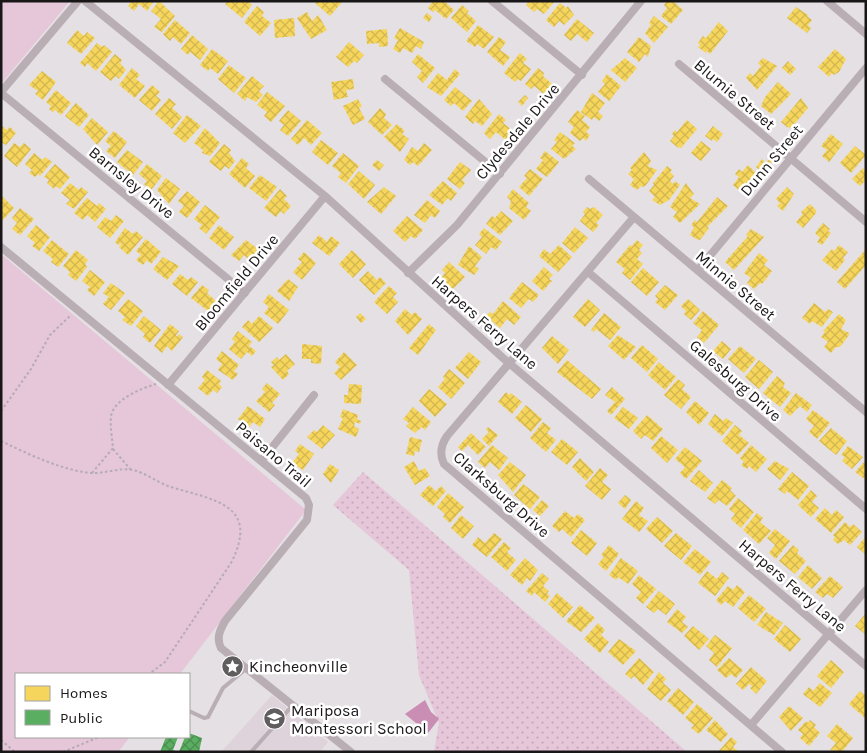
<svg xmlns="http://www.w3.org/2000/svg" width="867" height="753" font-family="Karla,sans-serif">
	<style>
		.built { fill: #ded3da }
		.grass { fill: url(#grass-dots) }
		.park { fill: #e6c6d9 }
		.water { fill: #ca8db3 }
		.homes { fill: url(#homes-cross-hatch) }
		.public { fill: url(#public-cross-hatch) }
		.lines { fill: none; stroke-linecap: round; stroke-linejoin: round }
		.path { stroke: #b5acb2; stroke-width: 2; stroke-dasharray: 2.5 2.5; stroke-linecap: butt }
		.service { stroke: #baaeb5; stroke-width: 4 }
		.minor { stroke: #baaeb5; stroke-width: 8 }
		.labels { text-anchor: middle; stroke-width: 5; stroke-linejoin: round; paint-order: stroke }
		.street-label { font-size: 16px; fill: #191618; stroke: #fff }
		.poi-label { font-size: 16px; fill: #191618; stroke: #fff; text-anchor: start }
	</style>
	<defs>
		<pattern id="grass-dots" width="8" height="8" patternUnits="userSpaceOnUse" patternTransform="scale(1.25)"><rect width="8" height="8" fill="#e6c6d9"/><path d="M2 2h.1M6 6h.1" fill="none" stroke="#c5a9ba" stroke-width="1.8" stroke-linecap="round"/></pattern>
		<pattern id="homes-cross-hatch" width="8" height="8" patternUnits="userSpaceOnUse" patternTransform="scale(1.25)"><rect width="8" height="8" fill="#f6d55c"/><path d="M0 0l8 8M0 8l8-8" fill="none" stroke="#d2b64f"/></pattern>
		<pattern id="public-cross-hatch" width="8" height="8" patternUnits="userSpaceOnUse" patternTransform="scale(1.25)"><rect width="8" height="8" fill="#5aae61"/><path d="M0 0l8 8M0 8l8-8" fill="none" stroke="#4a8d4f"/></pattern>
	</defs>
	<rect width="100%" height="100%" fill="#e5e0e3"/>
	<path class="built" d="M 272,695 L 328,742 L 320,752 L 221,752 Z"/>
	<path class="grass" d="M 363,472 L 687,752 L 434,752 L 439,723 L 419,675 L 409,570 L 333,505 Z"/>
	<path class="park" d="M 1,1 L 70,1 L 1,84 Z
		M 1,254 L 306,510 L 180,674 L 16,674 L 16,737 L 130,737 L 118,752 L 1,752 Z"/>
	<path class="water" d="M 425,700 L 431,712 L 439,719 L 428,733 L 405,714 Z"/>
	<path class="homes" d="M 131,1 L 154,1 L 147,11 L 139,4 L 134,11 L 128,6 Z
		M 159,1 L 175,16 L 162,32 L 154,27 L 161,19 L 151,11 Z
		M 228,1 L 248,1 L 252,5 L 242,18 L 225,4 Z
		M 317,1 L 343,1 L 330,16 L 315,3 Z
		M 433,1 L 444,1 L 454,10 L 446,19 L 435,10 L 433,12 L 428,8 Z
		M 529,1 L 555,1 L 544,14 L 537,9 L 534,12 L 526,5 Z
		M 667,1 L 673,1 L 683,10 L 671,24 L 661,16 L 667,8 L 664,5 Z
		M 560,3 L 566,8 L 568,6 L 574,15 L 564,25 L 559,21 L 554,27 L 546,20 Z
		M 462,5 L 469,11 L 467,13 L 476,21 L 467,32 L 451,18 Z
		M 257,6 L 264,12 L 262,16 L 271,23 L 260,36 L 244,22 Z
		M 796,7 L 808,15 L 807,16 L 812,20 L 808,25 L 811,28 L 807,33 L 787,18 Z
		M 307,12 L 312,21 L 318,15 L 327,30 L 311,39 L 297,18 Z
		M 427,13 L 432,17 L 429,22 L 423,18 Z
		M 654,16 L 668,27 L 654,43 L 645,33 L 651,25 L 649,23 Z
		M 294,18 L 295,36 L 275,38 L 274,20 Z
		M 577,19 L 594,33 L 587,42 L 577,34 L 571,41 L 564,35 Z
		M 175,20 L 190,33 L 181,44 L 173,37 L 170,41 L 163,34 Z
		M 719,22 L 728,31 L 710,54 L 707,51 L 706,53 L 698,47 L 700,45 L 698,43 L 703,36 L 706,38 Z
		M 478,25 L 494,37 L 484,49 L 477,44 L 475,47 L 466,41 Z
		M 400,28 L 424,42 L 421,49 L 416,46 L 412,53 L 403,48 L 400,53 L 393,49 L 398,40 L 394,38 Z
		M 387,29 L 388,46 L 379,47 L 379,43 L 367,44 L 366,31 Z
		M 77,30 L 84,36 L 87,32 L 95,38 L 81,54 L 67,43 Z
		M 192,35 L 208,49 L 200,60 L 190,52 L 188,55 L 181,49 Z
		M 499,37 L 506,42 L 500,50 L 510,57 L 503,66 L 487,52 Z
		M 639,37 L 651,46 L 648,57 L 645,54 L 639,62 L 627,52 Z
		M 349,42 L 364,55 L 357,63 L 354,61 L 348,67 L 336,57 Z
		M 97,43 L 102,47 L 104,45 L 112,52 L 96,71 L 87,63 L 85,67 L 80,63 Z
		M 212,49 L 228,61 L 218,74 L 210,68 L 208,71 L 200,65 Z
		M 835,49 L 846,59 L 839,72 L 834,75 L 832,73 L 829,77 L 818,67 Z
		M 520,53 L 527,59 L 523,63 L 531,69 L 521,81 L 518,79 L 515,82 L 504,73 Z
		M 115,54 L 122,60 L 120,63 L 126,70 L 119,79 L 116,76 L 111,81 L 100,72 Z
		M 418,54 L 435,68 L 423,83 L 417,77 L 422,71 L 412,62 Z
		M 625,58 L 637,68 L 625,82 L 611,70 Z
		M 763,58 L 777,66 L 757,90 L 746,78 L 750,73 L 753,76 L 761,66 L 758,63 Z
		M 788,61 L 796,69 L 790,75 L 782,68 Z
		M 229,65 L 246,78 L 234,93 L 218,79 Z
		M 132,68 L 140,75 L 136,79 L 145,86 L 135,98 L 119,85 Z
		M 538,68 L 544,73 L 543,76 L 552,84 L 544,94 L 534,86 L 531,89 L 525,84 Z
		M 455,69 L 460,74 L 441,96 L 427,87 L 438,73 L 447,80 Z
		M 42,71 L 56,82 L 43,100 L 35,94 L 38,91 L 29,85 Z
		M 607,74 L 621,86 L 609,101 L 598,92 L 605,84 L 602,81 Z
		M 252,76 L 264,86 L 259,91 L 263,95 L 256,102 L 247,97 L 245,101 L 237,94 Z
		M 353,79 L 354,89 L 346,90 L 348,97 L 334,100 L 331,82 Z
		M 778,82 L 791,94 L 771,114 L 761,106 L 765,97 Z
		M 152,85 L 160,92 L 156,96 L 161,100 L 152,111 L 139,100 Z
		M 455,87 L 472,101 L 463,111 L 454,103 L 451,106 L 444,100 Z
		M 56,90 L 71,103 L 61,115 L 55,110 L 53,112 L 49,109 L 51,106 L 46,102 Z
		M 267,92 L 285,106 L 271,122 L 264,116 L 267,112 L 257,105 Z
		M 592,93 L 605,103 L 598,112 L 603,116 L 599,121 L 594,117 L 592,120 L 581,112 Z
		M 525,95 L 528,98 L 522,106 L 518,102 Z
		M 169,98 L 176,104 L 172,108 L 182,117 L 172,129 L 155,114 Z
		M 801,98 L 808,108 L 791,128 L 787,127 L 781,122 Z
		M 358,99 L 362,106 L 359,108 L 365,119 L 353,125 L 343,106 Z
		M 479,99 L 492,114 L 482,126 L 475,121 L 473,124 L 465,117 Z
		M 76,103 L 89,115 L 79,127 L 65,116 Z
		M 380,108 L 386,114 L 384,118 L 392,125 L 382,135 L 368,122 Z
		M 288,110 L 301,121 L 288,136 L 280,130 L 284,125 L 279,121 Z
		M 577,110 L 585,116 L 582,120 L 590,127 L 586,132 L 590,135 L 586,141 L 583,138 L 580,141 L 570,133 L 574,127 L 568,122 Z
		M 499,114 L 506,120 L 503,123 L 513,131 L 506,140 L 496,132 L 490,139 L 484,133 Z
		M 187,115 L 201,126 L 185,143 L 173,133 Z
		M 92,118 L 108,132 L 97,145 L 83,129 Z
		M 307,120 L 322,133 L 311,145 L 304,138 L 298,145 L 291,139 Z
		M 687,120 L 697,129 L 681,148 L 677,147 L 670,141 L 674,136 L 672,134 L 675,130 L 677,132 Z
		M 397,124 L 405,131 L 402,134 L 409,139 L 400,152 L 384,137 Z
		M 1,125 L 7,130 L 10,127 L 16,133 L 6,145 L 1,142 Z
		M 713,126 L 723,134 L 717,142 L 713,139 L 712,141 L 705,136 Z
		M 205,128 L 220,143 L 210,156 L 202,153 L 203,150 L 194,143 Z
		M 114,131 L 127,142 L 115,158 L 106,151 L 111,146 L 105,141 Z
		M 560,132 L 575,143 L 572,146 L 576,149 L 564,159 L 551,149 L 557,142 L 554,140 Z
		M 831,134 L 843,144 L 829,162 L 822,156 L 827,150 L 821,146 Z
		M 321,140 L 338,153 L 328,165 L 312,152 Z
		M 701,141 L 711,149 L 701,161 L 691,153 Z
		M 14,143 L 20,147 L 24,143 L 31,149 L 17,167 L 4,156 Z
		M 424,143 L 432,150 L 418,166 L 413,162 L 410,165 L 404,160 L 412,147 L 418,151 Z
		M 224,144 L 231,150 L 229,153 L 235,161 L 229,169 L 225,166 L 221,171 L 209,162 Z
		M 855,146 L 866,155 L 851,173 L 840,163 Z
		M 127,150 L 143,162 L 133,175 L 117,162 Z
		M 545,151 L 559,162 L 547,177 L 536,169 L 543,160 L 540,158 Z
		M 644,152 L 651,161 L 648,166 L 657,170 L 646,185 L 643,187 L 641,186 L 637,190 L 630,185 L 634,179 L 628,174 L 632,170 L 630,168 Z
		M 34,153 L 42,160 L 45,157 L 52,162 L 40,176 L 38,174 L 35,177 L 29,173 L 32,170 L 25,164 Z
		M 343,153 L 359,166 L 346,183 L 338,177 L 341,173 L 332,166 Z
		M 771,156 L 774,159 L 763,173 L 756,167 L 762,159 L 766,163 Z
		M 242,158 L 249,164 L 246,168 L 255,176 L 245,188 L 229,174 Z
		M 377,160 L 384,165 L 379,171 L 372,165 Z
		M 460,162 L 471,170 L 462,180 L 465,183 L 460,189 L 447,179 Z
		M 55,164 L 70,177 L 60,189 L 56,186 L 54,189 L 47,183 L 49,180 L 44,177 Z
		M 147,164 L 162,176 L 151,190 L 144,184 L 147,181 L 139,174 Z
		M 748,165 L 757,174 L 751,181 L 753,183 L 742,193 L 733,185 L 739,177 L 735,174 L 739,169 L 742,172 Z
		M 667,166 L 672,170 L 670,172 L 674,176 L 670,181 L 673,184 L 675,181 L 680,185 L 669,200 L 660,205 L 652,200 L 655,197 L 649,191 L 654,185 L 653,183 Z
		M 863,168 L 866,171 L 866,180 L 860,186 L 852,179 Z
		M 530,169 L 543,179 L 529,196 L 519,187 L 527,178 L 524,176 Z
		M 359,171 L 375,185 L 364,199 L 348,184 Z
		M 260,175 L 277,187 L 266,201 L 249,188 Z
		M 166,178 L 180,189 L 169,204 L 157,190 Z
		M 443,181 L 457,193 L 451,201 L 448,198 L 442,205 L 429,195 Z
		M 70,183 L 79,190 L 81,187 L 88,192 L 74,209 L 66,204 L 70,200 L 61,193 Z
		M 686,183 L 694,194 L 690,198 L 700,204 L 680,223 L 673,217 L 677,212 L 670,207 Z
		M 384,187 L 396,196 L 381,214 L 367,202 Z
		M 787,187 L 794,194 L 783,211 L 777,206 L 780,203 L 776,199 Z
		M 280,189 L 287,196 L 284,199 L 291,206 L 284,214 L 281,211 L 276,217 L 264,208 Z
		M 513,189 L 529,203 L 526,207 L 531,211 L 524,220 L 509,208 L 511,201 L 507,197 Z
		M 187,191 L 200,202 L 187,218 L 179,212 L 184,206 L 178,201 Z
		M 1,195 L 14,208 L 2,221 L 1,220 Z
		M 717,197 L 728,206 L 707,227 L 709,228 L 700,240 L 696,239 L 690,235 L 694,227 L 691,225 L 695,220 L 697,222 Z
		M 87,198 L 97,206 L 99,203 L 106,209 L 95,222 L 87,215 L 83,220 L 74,213 Z
		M 427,200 L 440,211 L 435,218 L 431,215 L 425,223 L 414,215 Z
		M 810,204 L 816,210 L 816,213 L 803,228 L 796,222 L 803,214 L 801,212 Z
		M 205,205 L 220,217 L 206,234 L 199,228 L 202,225 L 194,219 Z
		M 587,207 L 590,209 L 594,207 L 603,215 L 596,223 L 599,225 L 593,232 L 580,221 L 585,214 L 583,212 Z
		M 20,208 L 34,219 L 20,235 L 12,229 L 17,223 L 12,218 Z
		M 501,211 L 513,221 L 500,235 L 486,224 L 492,216 L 495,218 Z
		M 116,215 L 124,221 L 110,238 L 97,227 L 105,217 L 111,221 Z
		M 407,216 L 423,230 L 415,239 L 411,236 L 405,242 L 393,231 Z
		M 823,223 L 830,229 L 828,231 L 831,233 L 822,245 L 817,242 L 820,238 L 815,233 Z
		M 36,225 L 50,237 L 39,251 L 32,246 L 35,243 L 27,236 Z
		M 219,225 L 234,237 L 224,250 L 209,238 Z
		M 575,227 L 588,238 L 574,253 L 562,243 Z
		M 125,228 L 133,234 L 136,231 L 143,237 L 128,255 L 119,247 L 122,243 L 118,245 L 115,242 Z
		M 484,228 L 502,242 L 496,250 L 491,247 L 486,254 L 475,245 L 482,237 L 479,234 Z
		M 751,229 L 764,237 L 734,270 L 725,262 L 748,236 L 746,235 Z
		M 319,235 L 327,242 L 331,236 L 340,243 L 329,256 L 312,243 Z
		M 146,239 L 161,252 L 151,264 L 147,260 L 143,265 L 136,260 L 141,255 L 136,251 Z
		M 52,240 L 69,254 L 58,267 L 51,262 L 53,259 L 43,251 Z
		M 246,240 L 258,249 L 249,260 L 244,255 L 239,261 L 231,255 Z
		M 637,240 L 643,245 L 639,250 L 642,253 L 637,259 L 643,264 L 630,280 L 622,273 L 625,269 L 616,262 L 630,245 L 632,246 Z
		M 559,245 L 572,257 L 558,272 L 539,256 L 544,249 L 550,254 Z
		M 839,245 L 848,252 L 843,258 L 845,260 L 836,271 L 822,260 L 832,249 L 834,251 Z
		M 469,246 L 482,257 L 475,266 L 479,269 L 474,275 L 458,265 Z
		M 866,249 L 866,265 L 845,289 L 837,282 Z
		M 76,250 L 88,260 L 85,264 L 87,267 L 76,281 L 68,275 L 70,272 L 63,266 Z
		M 352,250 L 366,264 L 353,278 L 339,264 Z
		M 304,252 L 316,263 L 302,280 L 293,272 L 302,262 L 298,259 Z
		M 759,253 L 768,260 L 764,265 L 772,271 L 763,283 L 759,284 L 754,289 L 747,283 L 751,278 L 744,273 Z
		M 163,257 L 179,266 L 167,280 L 153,269 Z
		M 449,262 L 465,277 L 453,289 L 441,278 L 445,273 L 442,270 Z
		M 544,267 L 553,275 L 549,279 L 552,281 L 543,291 L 532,281 Z
		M 643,268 L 659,282 L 647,296 L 631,282 Z
		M 90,270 L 105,282 L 94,296 L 87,290 L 90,287 L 82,281 Z
		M 368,271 L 377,280 L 380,277 L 386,283 L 374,295 L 359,280 Z
		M 180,274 L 188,280 L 191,277 L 198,282 L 187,296 L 172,284 Z
		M 288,279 L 298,287 L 289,301 L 277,291 Z
		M 522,282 L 539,295 L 533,302 L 529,299 L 521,308 L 509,298 Z
		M 111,283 L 125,293 L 111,310 L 103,304 L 109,297 L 103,293 Z
		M 202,285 L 209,290 L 207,293 L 216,301 L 208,311 L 191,298 Z
		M 665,285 L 678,295 L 665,310 L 655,302 L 658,299 L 655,296 Z
		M 389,286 L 397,293 L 393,297 L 398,302 L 387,314 L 374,302 Z
		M 269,294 L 289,310 L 278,324 L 264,313 L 269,307 L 263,302 Z
		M 128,299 L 143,311 L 131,326 L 122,320 L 125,317 L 118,311 Z
		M 588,299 L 600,310 L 585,327 L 573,317 Z
		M 688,299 L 700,310 L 691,320 L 684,314 L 686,311 L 681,306 Z
		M 503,301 L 521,317 L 514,325 L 507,319 L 500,328 L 486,316 L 490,312 L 493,314 Z
		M 814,303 L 825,312 L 828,309 L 833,312 L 822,327 L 812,321 L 810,324 L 802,318 Z
		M 405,309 L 412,315 L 415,312 L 422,319 L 408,335 L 395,321 Z
		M 703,311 L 719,325 L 704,343 L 697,337 L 702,330 L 693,323 Z
		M 360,313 L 366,319 L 361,323 L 356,317 Z
		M 604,313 L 621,327 L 610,340 L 596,329 L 594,332 L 591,330 Z
		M 839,314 L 846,320 L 841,329 L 849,333 L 849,335 L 840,347 L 836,347 L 831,353 L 824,347 L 828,342 L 821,337 L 825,332 L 823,331 Z
		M 144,316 L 161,330 L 150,343 L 143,337 L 145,334 L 136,326 Z
		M 259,316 L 273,328 L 259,342 L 242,327 L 248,320 L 252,324 Z
		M 170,324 L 179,331 L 176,335 L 177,337 L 179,334 L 183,337 L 172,351 L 167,346 L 162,353 L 154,346 Z
		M 429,324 L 436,330 L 418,355 L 409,348 Z
		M 238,331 L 252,342 L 249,346 L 256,351 L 252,356 L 247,352 L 241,359 L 229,349 L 235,342 L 232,339 Z
		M 618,335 L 636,347 L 624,360 L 608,346 Z
		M 552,336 L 569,350 L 558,364 L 542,348 Z
		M 722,341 L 731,349 L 723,359 L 713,351 Z
		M 302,344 L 322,346 L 321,364 L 311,363 L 311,359 L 302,359 Z
		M 642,345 L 658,359 L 647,372 L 631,358 Z
		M 740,346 L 756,359 L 744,373 L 728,359 Z
		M 222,351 L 239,365 L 234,371 L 238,374 L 233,380 L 218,370 L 222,364 L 216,359 Z
		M 344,352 L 357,365 L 341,380 L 334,373 L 340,367 L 335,362 Z
		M 469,352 L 481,362 L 468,379 L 455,368 Z
		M 286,354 L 295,364 L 287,371 L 289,374 L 283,380 L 271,367 L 274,365 L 271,362 L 277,357 L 279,360 Z
		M 567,360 L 601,389 L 592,399 L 557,372 Z
		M 759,360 L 773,372 L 759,389 L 745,377 Z
		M 659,362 L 676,377 L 665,390 L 648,375 Z
		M 449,369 L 465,383 L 451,399 L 438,387 L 445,379 L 443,377 Z
		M 207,370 L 221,381 L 219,384 L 222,387 L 217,393 L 213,390 L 208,396 L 198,388 L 205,380 L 202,377 Z
		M 777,376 L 785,383 L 783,387 L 791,393 L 780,407 L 763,393 Z
		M 678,379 L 685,385 L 682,389 L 691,397 L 681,409 L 664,395 Z
		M 267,383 L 280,394 L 272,403 L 275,405 L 269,412 L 256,401 L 265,392 L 262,389 Z
		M 349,384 L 362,385 L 361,404 L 344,403 L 344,395 L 348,395 Z
		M 612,387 L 625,399 L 611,415 L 607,411 L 615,402 L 605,395 Z
		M 429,389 L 447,404 L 435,417 L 419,401 Z
		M 506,392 L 509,395 L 511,393 L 522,402 L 512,414 L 498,402 Z
		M 796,393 L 812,405 L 807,412 L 800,406 L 790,416 L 783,410 Z
		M 695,401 L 709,413 L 699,425 L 686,412 Z
		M 526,405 L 542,419 L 531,432 L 515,418 Z
		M 248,406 L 265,419 L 260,427 L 253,422 L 249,427 L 238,419 Z
		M 413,407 L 431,422 L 425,430 L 422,427 L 415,433 L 406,426 L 409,423 L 403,419 Z
		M 623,407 L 638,418 L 629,429 L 614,418 Z
		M 343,409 L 358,415 L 357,419 L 361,421 L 360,424 L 355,422 L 354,426 L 359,429 L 356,437 L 338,429 L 343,418 L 340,417 Z
		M 813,410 L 830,423 L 817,439 L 809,432 L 814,426 L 806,419 Z
		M 715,414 L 723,421 L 726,418 L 733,423 L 722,436 L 708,424 Z
		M 647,415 L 663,429 L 653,441 L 645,435 L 641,439 L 633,431 Z
		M 543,422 L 551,428 L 547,433 L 556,440 L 546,452 L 530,438 Z
		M 323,425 L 335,435 L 322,449 L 307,437 L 314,430 L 317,432 Z
		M 735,425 L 742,431 L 739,435 L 749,443 L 738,455 L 722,441 Z
		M 488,427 L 498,435 L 489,446 L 482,439 L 489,432 L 486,430 Z
		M 831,428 L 847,441 L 836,455 L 819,441 Z
		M 471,433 L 486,447 L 478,455 L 468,445 L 462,451 L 458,447 Z
		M 661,436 L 678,450 L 667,463 L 651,448 Z
		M 410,437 L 422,440 L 419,452 L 415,451 L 414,456 L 406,454 Z
		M 562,439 L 578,452 L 567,465 L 551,452 Z
		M 300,444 L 314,454 L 303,470 L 292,463 L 299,454 L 295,451 Z
		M 492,445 L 508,458 L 499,470 L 490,462 L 485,468 L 478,462 Z
		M 751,445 L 767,459 L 756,472 L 749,466 L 747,469 L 741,465 L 744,462 L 740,458 Z
		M 848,446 L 863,457 L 852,469 L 842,461 L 845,457 L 841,455 Z
		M 685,447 L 702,461 L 686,479 L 680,473 L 685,467 L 675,459 Z
		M 580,458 L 594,472 L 586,481 L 572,467 Z
		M 414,461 L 419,471 L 425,468 L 430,476 L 415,485 L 404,467 Z
		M 775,461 L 789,469 L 780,480 L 767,469 Z
		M 865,461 L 866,462 L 866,480 L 855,472 Z
		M 510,462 L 526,475 L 513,492 L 498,475 Z
		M 330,464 L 339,470 L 331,483 L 323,474 Z
		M 600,468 L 608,475 L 602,482 L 611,489 L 602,500 L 585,486 Z
		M 699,470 L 713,483 L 705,492 L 690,481 Z
		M 792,472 L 809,486 L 798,500 L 787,491 L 785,494 L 778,489 Z
		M 722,480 L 732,488 L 730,490 L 736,496 L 727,506 L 719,500 L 715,504 L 707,498 Z
		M 523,484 L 540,497 L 530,509 L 514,495 Z
		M 429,485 L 436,491 L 441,486 L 446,491 L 433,506 L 420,495 Z
		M 811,490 L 817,496 L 812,502 L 819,508 L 811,517 L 798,505 Z
		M 448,493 L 464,507 L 450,523 L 443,517 L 445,514 L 437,507 Z
		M 625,495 L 631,500 L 625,509 L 618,503 Z
		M 738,498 L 754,512 L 741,528 L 731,519 L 735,514 L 729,509 Z
		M 542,500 L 549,506 L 540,516 L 533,510 Z
		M 636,501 L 644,508 L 639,515 L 648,521 L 639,532 L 622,519 Z
		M 825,508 L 832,515 L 836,510 L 844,517 L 831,533 L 815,519 Z
		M 565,511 L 574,518 L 578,514 L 585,520 L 571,537 L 562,529 L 559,532 L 552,526 Z
		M 757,513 L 763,518 L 760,522 L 771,531 L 759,544 L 743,530 Z
		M 461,515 L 474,526 L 463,539 L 451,528 Z
		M 657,517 L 673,531 L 662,543 L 646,529 Z
		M 845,522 L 850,527 L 853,524 L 862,532 L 850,545 L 844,540 L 838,544 L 833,540 L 835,537 L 833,535 Z
		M 775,529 L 790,541 L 776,559 L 769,553 L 775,545 L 767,538 Z
		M 581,530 L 597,543 L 587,556 L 571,543 Z
		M 494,533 L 502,539 L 487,557 L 472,545 L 478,537 L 485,543 Z
		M 676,533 L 692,546 L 681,560 L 664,546 Z
		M 866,536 L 866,555 L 857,547 Z
		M 504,542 L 511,548 L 507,552 L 516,560 L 507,571 L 491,557 Z
		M 609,545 L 619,554 L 606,571 L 598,564 L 604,557 L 601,555 Z
		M 793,545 L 799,550 L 797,553 L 806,561 L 795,574 L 779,561 Z
		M 695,549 L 711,562 L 700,575 L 683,562 Z
		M 525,558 L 538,570 L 530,581 L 527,578 L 522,585 L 510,575 Z
		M 621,558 L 638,571 L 628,584 L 618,577 L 616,580 L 609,575 Z
		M 808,565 L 822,578 L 812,589 L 798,577 Z
		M 707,571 L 717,579 L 722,572 L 729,578 L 715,596 L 698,583 Z
		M 542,573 L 549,579 L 543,586 L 549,591 L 547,593 L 550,596 L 545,602 L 534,592 L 532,596 L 526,591 Z
		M 639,575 L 656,589 L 643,604 L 636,598 L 641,592 L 632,584 Z
		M 830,576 L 843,587 L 833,598 L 827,594 L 823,598 L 815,592 Z
		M 737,585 L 745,592 L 733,607 L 725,601 L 721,605 L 716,600 L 728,586 L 733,590 Z
		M 659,591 L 675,604 L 666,615 L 658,609 L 654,613 L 646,607 Z
		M 557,593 L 573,607 L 563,618 L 548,604 Z
		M 749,595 L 766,609 L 754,622 L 738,608 Z
		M 580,605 L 595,618 L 581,632 L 566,621 Z
		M 677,609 L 686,617 L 682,622 L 688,627 L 682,633 L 667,622 Z
		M 766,612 L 783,623 L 774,635 L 757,625 Z
		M 866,613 L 866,635 L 855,626 Z
		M 598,623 L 605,630 L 601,635 L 609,642 L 600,653 L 584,639 Z
		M 785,625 L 801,639 L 790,652 L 774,639 Z
		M 693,626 L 709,639 L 699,650 L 684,636 Z
		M 715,635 L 732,648 L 717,667 L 709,660 L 714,653 L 706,646 Z
		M 619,639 L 636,651 L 623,665 L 608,652 Z
		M 639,658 L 654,672 L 643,685 L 634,676 L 631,679 L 625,674 Z
		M 729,658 L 743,670 L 736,678 L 731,674 L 726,678 L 717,670 Z
		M 831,660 L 844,672 L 831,688 L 817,676 Z
		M 751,667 L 767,681 L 756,694 L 750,688 L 752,686 L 749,684 L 743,690 L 736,684 Z
		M 659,672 L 666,679 L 663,683 L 671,690 L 661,701 L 647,689 Z
		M 820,683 L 832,693 L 820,707 L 803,694 L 809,687 L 813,691 Z
		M 678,688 L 694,702 L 683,715 L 667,701 Z
		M 860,691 L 866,696 L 865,718 L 849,704 Z
		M 697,704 L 713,718 L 699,734 L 691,728 L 694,725 L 685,718 Z
		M 789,706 L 803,718 L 791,731 L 779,717 Z
		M 715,720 L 728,734 L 721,742 L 706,730 Z
		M 810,720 L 816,725 L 814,727 L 820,733 L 809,746 L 800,738 L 803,734 L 798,730 L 806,721 L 808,723 Z
		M 837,724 L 853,738 L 842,752 L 830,750 L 836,743 L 827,736 Z
		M 731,737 L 737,742 L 733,747 L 739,752 L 718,752 Z"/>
	<path class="public" d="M 189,733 L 202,738 L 199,752 L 179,752 L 185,737 L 189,737 Z
		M 166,737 L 178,737 L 173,750 L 178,752 L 160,752 Z"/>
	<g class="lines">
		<path class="path" d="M 1,411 L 31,369 L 50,335 L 71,315
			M 1,441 C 28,454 61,470 91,473 C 104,474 120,467 133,470 C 146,473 158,483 171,487 C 213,500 261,504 231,563 L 165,662 L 149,674
			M 113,449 L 131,470
			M 92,473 L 113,448 C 112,438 110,426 111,416 C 114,399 142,388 156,384
			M 1,740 L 15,752
			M 63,752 L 99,737"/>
		<path class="service" d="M 189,711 L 204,718 L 208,717 L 223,688 L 247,668
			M 251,752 L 293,705"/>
		<path class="minor" d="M 85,1 L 325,196 L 503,358 L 866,666
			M 492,1 L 582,75
			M 827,1 L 866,34
			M 679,64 L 866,222
			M 385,79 L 500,174
			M 1,92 L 78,1
			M 1,93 L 245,293
			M 589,179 L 866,412
			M 634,217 L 447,436 C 441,445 439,454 444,464 L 782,752
			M 1,247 L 306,498 L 309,505 L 307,520 L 225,621 C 220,630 216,638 221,648 L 351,752
			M 698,270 L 866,68
			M 588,272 L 866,509
			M 408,273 L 457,225 L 641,1
			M 168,385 L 325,196
			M 262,460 L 314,395
			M 751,725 L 866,590"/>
	</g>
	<defs>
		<symbol id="sight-disc" viewBox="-11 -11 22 22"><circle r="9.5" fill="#605d5f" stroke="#fff"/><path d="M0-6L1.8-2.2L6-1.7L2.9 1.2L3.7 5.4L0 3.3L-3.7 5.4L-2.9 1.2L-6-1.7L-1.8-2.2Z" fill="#fff"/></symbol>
		<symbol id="school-disc" viewBox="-11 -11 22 22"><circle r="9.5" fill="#605d5f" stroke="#fff"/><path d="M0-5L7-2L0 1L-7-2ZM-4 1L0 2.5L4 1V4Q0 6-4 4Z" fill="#fff"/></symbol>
	</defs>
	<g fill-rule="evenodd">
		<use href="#sight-disc" x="220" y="654" width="25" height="25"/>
		<use href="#school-disc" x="262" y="706" width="25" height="25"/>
	</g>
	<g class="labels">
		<g class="street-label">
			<text transform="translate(735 94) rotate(40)" y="6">Blumie Street</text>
			<text transform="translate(517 131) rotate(-50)" y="6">Clydesdale Drive</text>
			<text transform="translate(771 160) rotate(-50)" y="6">Dunn Street</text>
			<text transform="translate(132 182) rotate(39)" y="6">Barnsley Drive</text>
			<text transform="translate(236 282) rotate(-50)" y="6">Bloomfield Drive</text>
			<text transform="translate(736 285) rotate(40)" y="6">Minnie Street</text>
			<text transform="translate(485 322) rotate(41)" y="6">Harpers Ferry Lane</text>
			<text transform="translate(736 380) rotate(41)" y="6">Galesburg Drive</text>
			<text transform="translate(274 454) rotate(40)" y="6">Paisano Trail</text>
			<text transform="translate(502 494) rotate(41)" y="6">Clarksburg Drive</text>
			<text transform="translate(793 585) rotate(40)" y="6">Harpers Ferry Lane</text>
		</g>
		<g class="poi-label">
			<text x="249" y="672">Kincheonville</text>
			<text x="291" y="716">Mariposa<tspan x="291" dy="18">Montessori School</tspan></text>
		</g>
	</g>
	<rect width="867" height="753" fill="none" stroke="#191618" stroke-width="5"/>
	<rect x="15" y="673" width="175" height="65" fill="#ffffff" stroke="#a3a2a3"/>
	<rect x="25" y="686" width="25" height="15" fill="#f6d55c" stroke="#a3a2a3"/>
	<text x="60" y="698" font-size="15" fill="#191618">Homes</text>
	<rect x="25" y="710" width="25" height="15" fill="#5aae61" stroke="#a3a2a3"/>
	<text x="60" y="723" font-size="15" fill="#191618">Public</text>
</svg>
